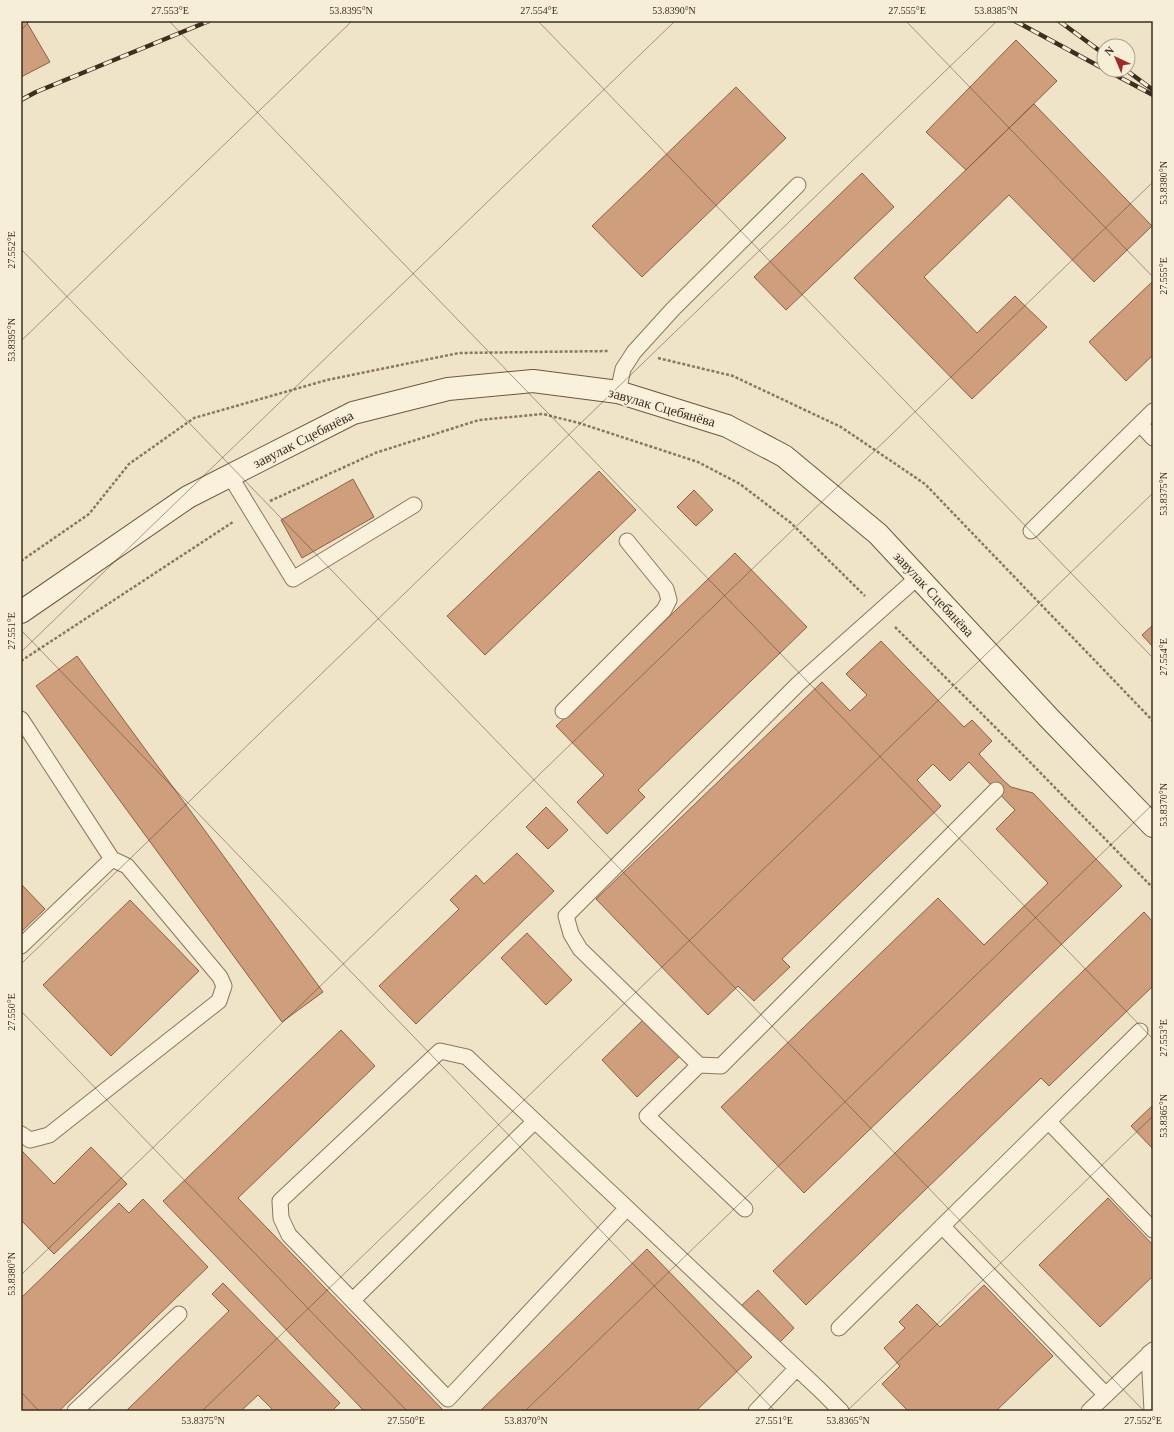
<svg xmlns="http://www.w3.org/2000/svg" width="1174" height="1432" font-family="'Times New Roman',serif">
	<style>
		.building { fill: #cf9f7d; stroke: #8d5f41 }
		.lines { fill: none; stroke-linecap: round; stroke-linejoin: round }
		.lane-casing { stroke: #8d765c; stroke-width: 17 }
		.secondary-casing { stroke: #6f573f; stroke-width: 24 }
		.path { stroke: #8d765c; stroke-width: 2.5; stroke-dasharray: 3 2; stroke-linecap: butt }
		.lane { stroke: #faf1dc; stroke-width: 15 }
		.secondary { stroke: #faf1dc; stroke-width: 22 }
		.rail-casing { stroke: #3d2e20; stroke-width: 4.5 }
		.rail { stroke: #f7eed8; stroke-width: 3; stroke-dasharray: 9; stroke-linecap: butt }
		.ticks { fill: none; stroke: #3d2e20; stroke-width: 1; stroke-opacity: 0.45 }
		.labels { text-anchor: middle; stroke-width: 4; stroke-linejoin: round; paint-order: stroke }
		.street-label { font-size: 14px; fill: #3d2e20; stroke: #f7eed8 }
		.neatline { fill: none; stroke: #3d2e20; stroke-width: 1.5 }
		.ticks-label { font-size: 10px; text-anchor: middle; fill: #3d2e20 }
	</style>
	<rect width="100%" height="100%" fill="#f0e4c8"/>
	<path class="building" d="M 21,21 L 26,21 L 50,62 L 21,77 Z
		M 1016,40 L 1057,81 L 966,170 L 926,132 Z
		M 736,87 L 786,138 L 642,277 L 592,226 Z
		M 1034,104 L 1152,226 L 1094,282 L 1009,195 L 924,277 L 977,333 L 1015,296 L 1047,327 L 972,399 L 854,278 Z
		M 862,173 L 894,207 L 786,310 L 754,277 Z
		M 1153,281 L 1153,355 L 1126,381 L 1089,342 Z
		M 599,471 L 636,510 L 485,655 L 447,616 Z
		M 353,479 L 374,517 L 302,558 L 281,520 Z
		M 694,490 L 713,510 L 696,526 L 677,507 Z
		M 735,553 L 807,627 L 638,790 L 645,797 L 607,834 L 577,802 L 604,775 L 556,726 Z
		M 1153,625 L 1153,647 L 1142,635 Z
		M 881,641 L 964,727 L 972,720 L 992,741 L 979,754 L 1004,781 L 1011,787 L 1033,793 L 1122,886 L 804,1193 L 721,1107 L 938,898 L 984,945 L 1048,883 L 996,829 L 1015,810 L 969,762 L 950,781 L 933,764 L 917,780 L 941,806 L 782,959 L 790,967 L 754,1001 L 738,986 L 708,1015 L 596,899 L 822,682 L 850,711 L 867,695 L 846,674 Z
		M 77,656 L 323,992 L 282,1022 L 36,686 Z
		M 546,807 L 568,830 L 548,849 L 526,827 Z
		M 517,853 L 554,891 L 416,1024 L 379,986 L 459,909 L 450,900 L 476,875 L 484,884 Z
		M 21,884 L 45,909 L 21,932 Z
		M 130,900 L 199,971 L 111,1056 L 43,985 Z
		M 1144,912 L 1153,922 L 1153,986 L 1049,1086 L 1041,1078 L 806,1305 L 773,1271 Z
		M 527,933 L 572,980 L 546,1005 L 501,958 Z
		M 644,1019 L 680,1056 L 637,1097 L 602,1060 Z
		M 341,1030 L 375,1066 L 238,1198 L 444,1411 L 364,1411 L 163,1201 Z
		M 1153,1105 L 1153,1149 L 1131,1126 Z
		M 91,1147 L 127,1184 L 54,1254 L 21,1220 L 21,1150 L 54,1184 Z
		M 1108,1198 L 1153,1245 L 1153,1276 L 1100,1327 L 1039,1265 Z
		M 143,1199 L 208,1267 L 59,1411 L 21,1411 L 21,1298 L 119,1203 L 129,1213 Z
		M 647,1249 L 752,1357 L 696,1411 L 480,1411 Z
		M 223,1283 L 340,1403 L 332,1411 L 274,1411 L 258,1395 L 241,1411 L 126,1411 L 229,1311 L 212,1294 Z
		M 984,1285 L 1053,1356 L 996,1411 L 908,1411 L 882,1384 L 900,1366 L 884,1348 L 905,1328 L 899,1322 L 917,1304 L 940,1327 Z
		M 758,1290 L 794,1328 L 778,1344 L 741,1306 Z"/>
	<g class="lines">
		<defs>
			<path id="lane" d="M 618,392 L 623,369 L 634,352 L 673,309 L 798,185
				M 1140,424 L 1153,438
				M 230,476 L 293,579 L 414,505
				M 1031,531 L 1153,411
				M 918,577 L 798,684 L 566,916 L 571,934 L 580,949 L 699,1065 L 721,1066 L 996,790
				M 563,711 L 664,610 L 669,600 L 666,589 L 627,541
				M 21,719 L 112,859 L 127,866 L 220,977 L 224,986 L 219,1001 L 49,1135 L 30,1140 L 21,1134
				M 21,946 L 112,859
				M 699,1065 L 647,1116 L 745,1209
				M 1049,1122 L 1153,1230
				M 627,1208 L 448,1399 L 289,1235 L 281,1218 L 280,1201 L 440,1051 L 467,1057 L 821,1391 L 841,1411
				M 942,1226 L 1106,1395
				M 353,1300 L 535,1121
				M 839,1328 L 1140,1031
				M 1149,1353 L 1152,1411
				M 75,1411 L 179,1314
				M 756,1411 L 797,1368
				M 1089,1411 L 1153,1350"/>
			<path id="secondary" d="M 21,612 L 188,497 L 353,413 L 448,389 L 533,381 L 618,392 L 727,426 L 784,456 L 878,534 L 1049,718 L 1153,826"/>
		</defs>
		<use href="#lane" class="lane-casing"/>
		<use href="#secondary" class="secondary-casing"/>
		<path class="path" d="M 658,358 L 733,376 L 841,427 L 925,484 L 1153,721
			M 270,501 L 375,453 L 479,420 L 543,414 L 579,423 L 698,462 L 740,484 L 791,523 L 865,596
			M 21,561 L 89,514 L 129,464 L 194,418 L 327,380 L 459,353 L 609,351
			M 895,627 L 1027,759 L 1153,888
			M 21,661 L 233,522"/>
		<use href="#lane" class="lane"/>
		<use href="#secondary" class="secondary"/>
		<defs>
			<path id="rail" d="M 1015,21 L 1104,69
				M 1059,21 L 1104,54
				M 1106,70 L 1153,95
				M 1126,70 L 1153,90
				M 21,100 L 36,92 L 209,21"/>
		</defs>
		<use href="#rail" class="rail-casing"/>
		<use href="#rail" class="rail"/>
	</g>
	<path class="ticks" d="M 169,21 L 1153,1039M 538,21 L 1153,658M 906,21 L 1153,277M 21,30 L 30,21M 21,249 L 1144,1411M 21,341 L 352,21M 21,630 L 775,1411M 21,652 L 675,21M 21,964 L 997,21M 21,1011 L 407,1411M 21,1275 L 1153,182M 21,1392 L 39,1411M 202,1411 L 1153,493M 525,1411 L 1153,804M 847,1411 L 1153,1116"/>
	<g class="labels">
		<g class="street-label">
			<text transform="translate(662 407) rotate(16)" y="5">завулак Сцебянёва</text>
			<text transform="translate(303 439) rotate(-27)" y="5">завулак Сцебянёва</text>
			<text transform="translate(934 594) rotate(47)" y="5">завулак Сцебянёва</text>
		</g>
	</g>
	<rect width="1174" height="1432" fill="none" stroke="#f7eed8" stroke-width="44"/>
	<g transform="translate(1116 58) rotate(316)"><circle r="19" fill="#f7eed8" stroke="#ada18e"/>
	<path d="M0-3L7 15L0 10L-7 15Z" fill="#9e2a2b"/>
	<text y="-6" font-size="11" font-weight="bold" text-anchor="middle" fill="#3d2e20">N</text>
	</g>
	<rect x="22" y="22" width="1130" height="1388" class="neatline"/>
	<g class="ticks-label">
		<text x="170" y="14">27.553°E</text>
		<text x="351" y="14">53.8395°N</text>
		<text x="539" y="14">27.554°E</text>
		<text x="674" y="14">53.8390°N</text>
		<text x="907" y="14">27.555°E</text>
		<text x="996" y="14">53.8385°N</text>
		<text transform="translate(1163 183) rotate(-90)" y="4">53.8380°N</text>
		<text transform="translate(11 250) rotate(-90)" y="4">27.552°E</text>
		<text transform="translate(1163 276) rotate(-90)" y="4">27.555°E</text>
		<text transform="translate(11 340) rotate(-90)" y="4">53.8395°N</text>
		<text transform="translate(1163 494) rotate(-90)" y="4">53.8375°N</text>
		<text transform="translate(11 631) rotate(-90)" y="4">27.551°E</text>
		<text transform="translate(1163 657) rotate(-90)" y="4">27.554°E</text>
		<text transform="translate(1163 805) rotate(-90)" y="4">53.8370°N</text>
		<text transform="translate(11 1012) rotate(-90)" y="4">27.550°E</text>
		<text transform="translate(1163 1038) rotate(-90)" y="4">27.553°E</text>
		<text transform="translate(1163 1116) rotate(-90)" y="4">53.8365°N</text>
		<text transform="translate(11 1274) rotate(-90)" y="4">53.8380°N</text>
		<text x="203" y="1424">53.8375°N</text>
		<text x="406" y="1424">27.550°E</text>
		<text x="526" y="1424">53.8370°N</text>
		<text x="774" y="1424">27.551°E</text>
		<text x="848" y="1424">53.8365°N</text>
		<text x="1143" y="1424">27.552°E</text>
	</g>
</svg>
